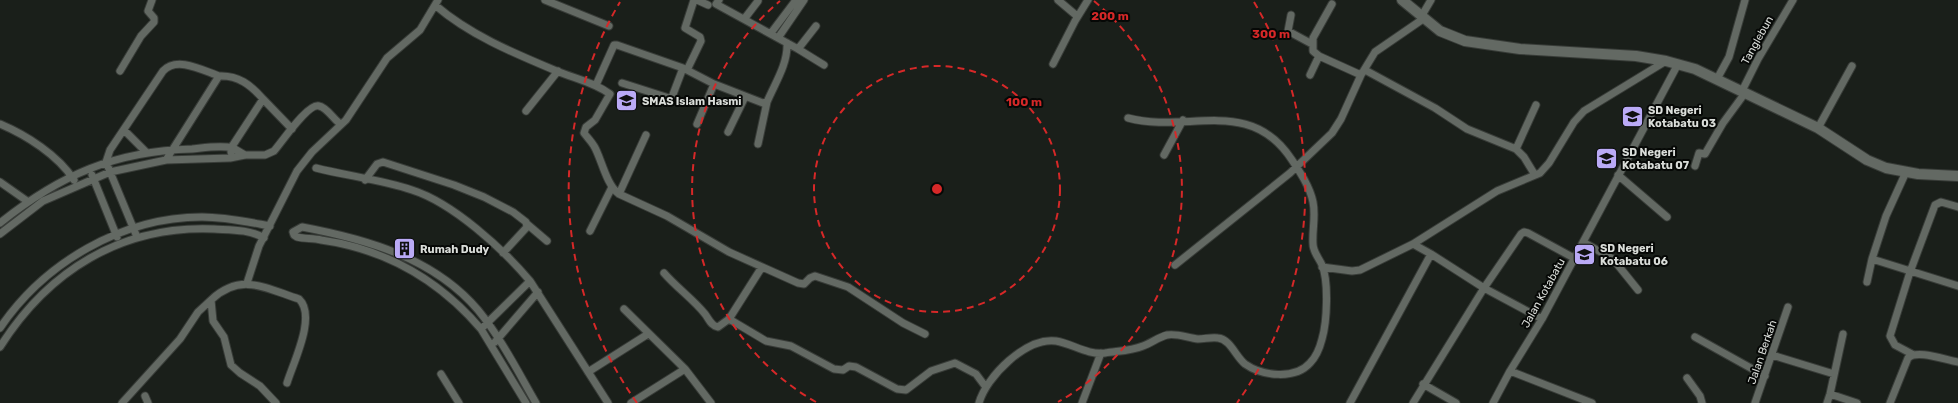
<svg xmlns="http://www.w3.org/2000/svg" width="1958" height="403" font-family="Rubik,sans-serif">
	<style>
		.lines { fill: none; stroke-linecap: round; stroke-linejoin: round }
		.street-casing { stroke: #383c38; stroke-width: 9 }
		.secondary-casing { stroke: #383c38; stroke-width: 12 }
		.street { stroke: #636963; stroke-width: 7 }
		.secondary { stroke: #636963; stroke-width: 10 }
		.ring { fill: none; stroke: #d62828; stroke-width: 2; stroke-dasharray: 7 5 }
		.labels { text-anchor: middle; stroke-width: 4; stroke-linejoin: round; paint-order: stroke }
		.street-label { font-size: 11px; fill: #daddd9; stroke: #060806 }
		.poi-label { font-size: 11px; font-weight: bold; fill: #daddd9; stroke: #060806; text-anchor: start }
		.centre { fill: #d62828; stroke: #060806; stroke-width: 2 }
		.ring-label { font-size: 12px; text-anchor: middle; font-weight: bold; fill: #d62828; stroke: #060806; stroke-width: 4; stroke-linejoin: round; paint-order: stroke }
	</style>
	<rect width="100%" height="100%" fill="#1a1f1a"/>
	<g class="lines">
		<defs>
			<path id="street" d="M 545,0 L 609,26
				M 697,0 L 708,5
				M 719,0 L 716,4 L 798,49 L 816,26
				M 1058,0 L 1077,16
				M 1332,4 L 1313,38 L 1313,51 L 1319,56 L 1361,75
				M 435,5 C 471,36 516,54 559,72 C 577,79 595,83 610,94 L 595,120 L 586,127 L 584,133 C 587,137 591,141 594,146 C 601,157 606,185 619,194 L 667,216 L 729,252 L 798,283 L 804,284 L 810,278 L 815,276 L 848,287 L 903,323 L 925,334
				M 1291,15 L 1288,31 L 1312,44
				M 1421,17 L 1431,0
				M 745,18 L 758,1
				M 771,33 L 796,0
				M 778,38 L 804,0
				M 798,49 L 824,65
				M 1053,64 L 1075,21 L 1088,0
				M 687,70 L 701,41 L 700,37 L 685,28 L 694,0
				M 1365,70 L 1435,108 L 1467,129 L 1516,149 L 1524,157 L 1535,175
				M 120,71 L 141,36 L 154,22 L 154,18 L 148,11 L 152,0
				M 1310,75 L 1319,56
				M 1717,79 L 1729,57 L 1745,0
				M 622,83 L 669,98 L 672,97 L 683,68
				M 596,85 L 614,45 L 617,45 L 683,68 L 714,84 L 763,103 L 767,102 C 775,83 788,64 787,43
				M 1742,91 L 1758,59 L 1793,0
				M 263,99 L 292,129
				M 526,111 L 558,71
				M 0,124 C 26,135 58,155 74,180
				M 697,124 L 714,84
				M 1818,128 L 1852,66
				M 124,130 L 146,152
				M 728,132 L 745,97
				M 758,144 L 767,102
				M 1516,149 L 1536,105
				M 1164,155 L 1183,120
				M 166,160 L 219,76 C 238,75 251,85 263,99 L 231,148 L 231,152
				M 1695,166 L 1699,153 L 1705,154 L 1723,123 L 1745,93
				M 316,168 C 348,176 382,180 412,190 C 453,203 503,249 530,281 L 608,403
				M 92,175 L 117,237
				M 1618,175 L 1667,217
				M 365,180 L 377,164 L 383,162 L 454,185 L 484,197 L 513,212 L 526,222 L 527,227 L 503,253
				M 0,182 L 27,201
				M 619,194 L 646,135
				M 0,223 C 60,175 115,151 192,149 C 203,148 222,145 232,148 C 236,149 241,153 245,155
				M 527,224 L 547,241
				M 590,231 L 612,187
				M 0,234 L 43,201 L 110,172 L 166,160 L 230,158 L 245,155 L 265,155 L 274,151 C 282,142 308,103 319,106 C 326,107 333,118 338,122
				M 137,237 L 106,162 L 110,150 L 163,71 C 177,56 202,70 219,76
				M 1583,242 L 1613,259 L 1638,290
				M 1413,244 L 1431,254 L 1484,288 L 1542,319
				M 1872,259 L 1886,216 L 1906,172
				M 1175,265 L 1290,173 L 1332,133 L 1341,119 L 1361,75 L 1375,52 L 1423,19
				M 762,267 L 729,319 L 766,341 L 791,346 L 834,369 L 843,370 L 849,366 L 856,367 L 897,389 L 906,390 L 931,371 L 955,363 L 976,374 L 985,386
				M 1322,267 L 1352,271 L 1360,270 L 1413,244 L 1497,191 L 1540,173 L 1549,163 L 1574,122 L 1584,111 L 1666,61
				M 664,273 C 677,288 693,299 705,314 C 709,319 711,326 718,327 L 729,319
				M 1867,282 L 1872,259 L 1958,286
				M 247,283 L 259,246 L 297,171 L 312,152 L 346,120 L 387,58 L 420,30 L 438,0
				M 624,309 L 685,369 L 711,403
				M 0,328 C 44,263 122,217 202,217 C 225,217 248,222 270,226
				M 481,329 C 439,280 385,249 321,240 C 313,238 305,239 297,237 L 294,235 L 293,232 L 302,227 C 366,239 434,258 478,310 C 501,338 518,372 536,403
				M 1695,337 L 1765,376
				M 495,342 L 538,292
				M 0,347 C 48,271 121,225 214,229 C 230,230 249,229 264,238
				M 1912,354 L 1895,345 L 1890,336 L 1910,272 L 1935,205 L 1941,202 L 1958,207
				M 1772,355 L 1834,374
				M 1510,371 L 1592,403
				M 588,372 L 648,334
				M 441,374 L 459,403
				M 1687,378 L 1700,396 L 1702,403
				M 1423,384 L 1456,403
				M 1830,394 L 1857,403
				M 145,396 L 148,403
				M 122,403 L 180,339 L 198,312 L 211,300
				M 276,403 L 260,386 L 240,373 L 231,365 L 224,337 L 213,321 L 211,300 C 241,272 265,288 299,299 C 317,316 293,363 287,383
				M 526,403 L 481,329 L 530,281
				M 631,403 L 685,369
				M 979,403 C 986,377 1026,337 1056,341 C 1073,344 1087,355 1105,353 C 1117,351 1131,351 1143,346 C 1151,343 1159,337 1167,335 C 1177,333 1188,338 1198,339 C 1205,339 1211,337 1218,338 C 1230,339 1236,357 1245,364 C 1262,376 1295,380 1310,363 C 1316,357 1320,347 1322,339 C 1327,322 1329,282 1322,265 C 1319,258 1313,252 1313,244 C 1312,230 1316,216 1313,202 C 1310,187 1300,172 1292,160 C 1250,95 1187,134 1128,118
				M 1082,403 L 1101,353
				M 1350,403 L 1431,254
				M 1413,403 L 1484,288 L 1521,234 L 1524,232 L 1528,233 L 1574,258
				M 1493,403 L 1510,371 L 1542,319 L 1678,64
				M 1755,403 L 1788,307
				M 1827,403 L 1830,394 L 1843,334
				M 1890,403 L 1908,358 C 1917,349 1945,360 1958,362"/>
			<path id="secondary" d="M 1402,0 L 1440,31 L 1465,41 L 1520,49 L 1636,56 L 1666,61 L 1695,69 L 1818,128 L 1867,160 L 1886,168 L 1918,174 L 1958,176"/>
		</defs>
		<use href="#street" class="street-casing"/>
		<use href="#secondary" class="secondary-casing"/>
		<use href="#street" class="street"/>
		<use href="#secondary" class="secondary"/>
	</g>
	<g class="ring">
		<circle cx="937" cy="189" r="123"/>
		<path d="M816 402A245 245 0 0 1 780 1M1094 1A245 245 0 0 1 1058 402"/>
		<path d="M637 403A368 368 0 0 1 620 2M1254 2A368 368 0 0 1 1237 403"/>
	</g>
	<defs>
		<symbol id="school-square" viewBox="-11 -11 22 22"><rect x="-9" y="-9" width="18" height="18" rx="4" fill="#baaaf6" stroke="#060806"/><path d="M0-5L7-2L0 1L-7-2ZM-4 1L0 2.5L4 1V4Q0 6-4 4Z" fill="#111"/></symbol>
		<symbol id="building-square" viewBox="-11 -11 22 22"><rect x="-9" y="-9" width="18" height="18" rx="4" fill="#baaaf6" stroke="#060806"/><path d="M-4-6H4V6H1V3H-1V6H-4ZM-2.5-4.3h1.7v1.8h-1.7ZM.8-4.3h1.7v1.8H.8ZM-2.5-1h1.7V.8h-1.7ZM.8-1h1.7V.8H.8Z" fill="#111"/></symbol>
	</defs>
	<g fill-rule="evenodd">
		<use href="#school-square" x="614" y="88" width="25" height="25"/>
		<use href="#school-square" x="1620" y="104" width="25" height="25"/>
		<use href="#school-square" x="1594" y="146" width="25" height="25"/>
		<use href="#building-square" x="392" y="236" width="25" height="25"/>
		<use href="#school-square" x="1572" y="242" width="25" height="25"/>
	</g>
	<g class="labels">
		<g class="street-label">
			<text transform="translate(1757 40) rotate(-61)" y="4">Tanglebun</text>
			<text transform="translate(1543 293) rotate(-61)" y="4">Jalan Kotabatu</text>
			<text transform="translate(1762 352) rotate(-71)" y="4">Jalan Berkah</text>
		</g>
		<g class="poi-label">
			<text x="642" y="105">SMAS Islam Hasmi</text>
			<text x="1648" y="114">SD Negeri<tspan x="1648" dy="13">Kotabatu 03</tspan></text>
			<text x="1622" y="156">SD Negeri<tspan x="1622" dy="13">Kotabatu 07</tspan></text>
			<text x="1600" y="252">SD Negeri<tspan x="1600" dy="13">Kotabatu 06</tspan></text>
			<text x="420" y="253">Rumah Dudy</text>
		</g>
	</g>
	<circle cx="937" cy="189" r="6" class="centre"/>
	<g class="ring-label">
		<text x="1110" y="20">200 m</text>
		<text x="1271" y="38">300 m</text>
		<text x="1024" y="106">100 m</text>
	</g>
</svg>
